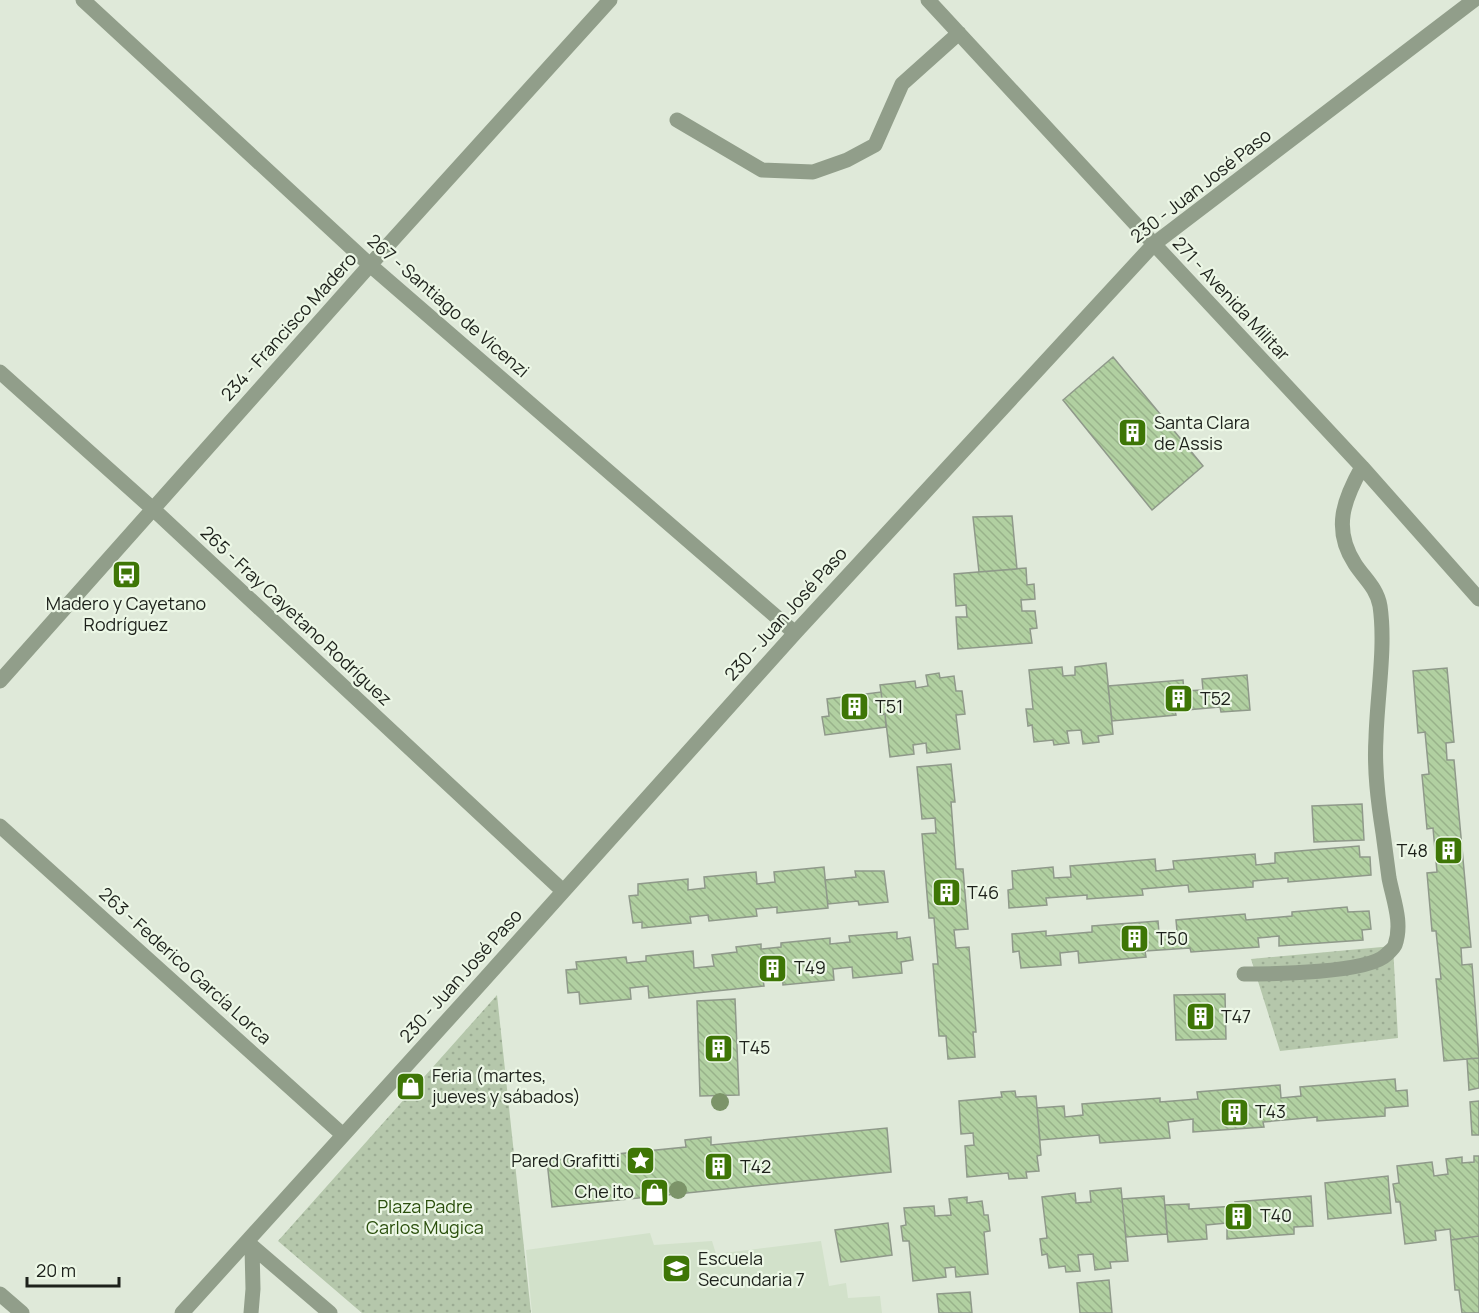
<svg xmlns="http://www.w3.org/2000/svg" width="1479" height="1313" font-family="Manrope,sans-serif">
	<style>
		.built { fill: #d2e1ca }
		.park { fill: url(#park-dots) }
		.building { fill: url(#building-back-hatch); stroke: #8f998a; stroke-width: 1.5 }
		.lines { fill: none; stroke-linecap: round; stroke-linejoin: round }
		.minor { stroke: #919e8a; stroke-width: 15 }
		.tree { fill: #7c9469 }
		.labels { text-anchor: middle; stroke-width: 4.5; stroke-linejoin: round; paint-order: stroke }
		.street-label { font-size: 18px; fill: #1d211b; stroke: #ecf7e6 }
		.poi-label { font-size: 18px; fill: #1d211b; stroke: #ecf7e6; text-anchor: start }
		.park-label { font-size: 18px; fill: #2b4f0d; stroke: #ecf7e6 }
	</style>
	<defs>
		<pattern id="park-dots" width="8" height="8" patternUnits="userSpaceOnUse" patternTransform="scale(1.5)"><rect width="8" height="8" fill="#b5c7ab"/><path d="M2 2h.1M6 6h.1" fill="none" stroke="#9bab93" stroke-width="1.8" stroke-linecap="round"/></pattern>
		<pattern id="building-back-hatch" width="6" height="6" patternUnits="userSpaceOnUse" patternTransform="scale(1.5)"><rect width="6" height="6" fill="#b1d0a1"/><path d="M-1 5l2 2M0 0l6 6M5-1l2 2" fill="none" stroke="#98b28a"/></pattern>
	</defs>
	<rect width="100%" height="100%" fill="#dfe9d9"/>
	<path class="built" d="M 650,1233 L 654,1245 L 712,1241 L 716,1254 L 821,1241 L 829,1286 L 846,1283 L 848,1298 L 880,1296 L 882,1313 L 532,1313 L 526,1250 Z"/>
	<path class="park" d="M 1393,946 L 1398,1038 L 1280,1051 L 1251,959 Z
		M 497,995 L 531,1313 L 362,1313 L 278,1241 Z"/>
	<path class="building" d="M 1113,357 L 1203,466 L 1152,510 L 1063,400 Z
		M 1012,516 L 1017,569 L 979,572 L 973,517 Z
		M 1026,568 L 1027,585 L 1034,584 L 1035,599 L 1021,600 L 1022,611 L 1035,611 L 1037,628 L 1030,629 L 1032,643 L 958,649 L 956,617 L 967,617 L 966,605 L 956,606 L 954,574 Z
		M 1106,663 L 1113,734 L 1098,736 L 1099,742 L 1083,744 L 1081,730 L 1067,731 L 1069,743 L 1054,745 L 1053,740 L 1034,742 L 1032,725 L 1028,726 L 1026,709 L 1033,709 L 1029,670 L 1062,667 L 1063,676 L 1075,675 L 1075,667 Z
		M 1447,668 L 1454,742 L 1446,743 L 1447,760 L 1454,760 L 1471,947 L 1461,948 L 1462,965 L 1472,964 L 1479,1058 L 1444,1061 L 1436,979 L 1441,979 L 1436,931 L 1432,931 L 1427,873 L 1437,872 L 1433,828 L 1427,829 L 1422,775 L 1429,774 L 1425,732 L 1418,733 L 1413,671 Z
		M 939,673 L 940,678 L 954,676 L 956,691 L 962,691 L 965,714 L 956,715 L 960,749 L 927,753 L 926,743 L 913,745 L 914,754 L 890,757 L 885,714 L 880,715 L 878,700 L 882,699 L 880,685 L 915,681 L 916,688 L 928,686 L 926,675 Z
		M 1247,675 L 1250,710 L 1221,712 L 1220,707 L 1175,711 L 1176,715 L 1112,721 L 1108,686 L 1183,680 L 1184,691 L 1203,690 L 1202,679 Z
		M 881,692 L 882,699 L 878,700 L 880,715 L 885,714 L 886,727 L 825,735 L 822,717 L 829,716 L 827,699 Z
		M 951,764 L 955,802 L 951,802 L 956,869 L 963,869 L 968,929 L 954,930 L 956,948 L 969,947 L 976,1032 L 973,1032 L 975,1057 L 948,1059 L 946,1036 L 939,1036 L 933,964 L 938,964 L 934,918 L 929,918 L 922,834 L 936,833 L 935,818 L 922,819 L 917,767 Z
		M 1362,804 L 1364,840 L 1314,842 L 1312,806 Z
		M 1359,846 L 1360,857 L 1370,857 L 1371,875 L 1288,882 L 1288,878 L 1253,881 L 1253,887 L 1189,892 L 1188,885 L 1142,889 L 1143,895 L 1087,899 L 1087,895 L 1046,898 L 1047,905 L 1009,908 L 1008,890 L 1013,889 L 1012,871 L 1053,867 L 1054,878 L 1071,877 L 1070,866 L 1155,859 L 1156,871 L 1174,869 L 1173,861 L 1255,854 L 1256,865 L 1275,863 L 1275,853 Z
		M 824,867 L 828,908 L 777,913 L 777,907 L 756,909 L 757,916 L 709,921 L 708,915 L 690,917 L 691,923 L 642,928 L 642,922 L 633,923 L 629,896 L 638,895 L 638,884 L 688,879 L 688,890 L 705,888 L 704,877 L 756,872 L 757,884 L 775,882 L 774,872 Z
		M 855,871 L 884,871 L 888,902 L 859,905 L 858,901 L 828,904 L 825,880 L 856,877 Z
		M 1347,907 L 1348,912 L 1369,911 L 1371,929 L 1362,930 L 1363,940 L 1279,946 L 1279,936 L 1258,938 L 1259,947 L 1191,952 L 1190,948 L 1145,951 L 1146,957 L 1079,963 L 1078,951 L 1060,953 L 1061,965 L 1021,968 L 1019,951 L 1013,952 L 1012,934 L 1046,931 L 1046,936 L 1092,932 L 1092,926 L 1158,921 L 1159,933 L 1177,931 L 1176,920 L 1245,914 L 1246,920 L 1292,916 L 1292,912 Z
		M 897,932 L 897,939 L 910,937 L 913,960 L 901,962 L 902,973 L 853,978 L 852,967 L 833,969 L 834,980 L 783,985 L 782,971 L 762,973 L 764,986 L 649,998 L 648,986 L 630,988 L 631,999 L 580,1004 L 579,992 L 568,993 L 566,970 L 577,969 L 576,962 L 626,957 L 627,963 L 646,961 L 646,956 L 693,951 L 694,968 L 714,966 L 712,955 L 737,952 L 736,947 L 761,944 L 761,949 L 781,947 L 781,943 L 830,938 L 830,944 L 850,942 L 849,936 Z
		M 1225,994 L 1226,1039 L 1176,1040 L 1174,995 Z
		M 735,999 L 739,1095 L 700,1096 L 697,1001 Z
		M 1479,1058 L 1479,1088 L 1469,1090 L 1467,1059 Z
		M 1395,1079 L 1396,1091 L 1407,1090 L 1408,1106 L 1385,1108 L 1385,1116 L 1317,1121 L 1317,1117 L 1263,1122 L 1264,1127 L 1193,1132 L 1193,1119 L 1168,1122 L 1170,1138 L 1100,1143 L 1099,1135 L 1040,1140 L 1037,1108 L 1064,1106 L 1065,1117 L 1083,1115 L 1082,1104 L 1160,1098 L 1160,1102 L 1198,1099 L 1197,1092 L 1280,1085 L 1281,1098 L 1301,1096 L 1300,1087 Z
		M 1015,1091 L 1016,1097 L 1036,1096 L 1041,1155 L 1037,1156 L 1039,1171 L 1026,1172 L 1027,1178 L 1009,1179 L 1008,1173 L 967,1177 L 965,1146 L 974,1145 L 973,1133 L 961,1134 L 959,1101 L 1002,1097 L 1001,1092 Z
		M 1479,1101 L 1479,1135 L 1472,1135 L 1470,1102 Z
		M 887,1128 L 891,1172 L 552,1207 L 547,1161 L 686,1147 L 685,1140 L 711,1137 L 711,1145 Z
		M 1474,1156 L 1479,1156 L 1479,1236 L 1451,1240 L 1450,1229 L 1435,1231 L 1436,1240 L 1405,1244 L 1400,1202 L 1396,1202 L 1393,1184 L 1399,1183 L 1397,1166 L 1432,1162 L 1434,1176 L 1448,1174 L 1446,1159 L 1462,1157 L 1462,1163 L 1474,1162 Z
		M 1388,1176 L 1391,1213 L 1328,1219 L 1325,1183 Z
		M 1121,1188 L 1128,1261 L 1110,1262 L 1111,1268 L 1095,1270 L 1093,1254 L 1078,1255 L 1080,1271 L 1066,1272 L 1065,1266 L 1049,1268 L 1047,1254 L 1042,1255 L 1040,1239 L 1047,1238 L 1042,1197 L 1075,1193 L 1076,1203 L 1091,1202 L 1090,1191 Z
		M 1164,1196 L 1167,1234 L 1126,1237 L 1122,1199 Z
		M 1311,1196 L 1313,1226 L 1294,1227 L 1294,1234 L 1227,1239 L 1227,1223 L 1206,1225 L 1207,1239 L 1168,1242 L 1165,1205 L 1189,1204 L 1189,1209 L 1236,1206 L 1235,1202 Z
		M 967,1197 L 967,1203 L 982,1201 L 984,1215 L 988,1215 L 990,1231 L 984,1232 L 988,1274 L 956,1277 L 955,1267 L 945,1268 L 946,1277 L 913,1281 L 909,1241 L 903,1241 L 901,1226 L 906,1225 L 904,1208 L 934,1206 L 935,1216 L 951,1215 L 949,1199 Z
		M 888,1223 L 892,1255 L 841,1262 L 835,1230 Z
		M 1479,1236 L 1479,1313 L 1462,1313 L 1459,1290 L 1455,1290 L 1451,1240 Z
		M 1109,1280 L 1112,1313 L 1080,1313 L 1077,1283 Z
		M 970,1292 L 972,1313 L 939,1313 L 937,1294 Z"/>
	<g class="lines">
		<path class="minor" d="M 83,0 L 370,265 L 795,633
			M 928,0 L 1154,244 L 1362,467 L 1479,599
			M 677,120 L 762,170 L 813,172 L 847,160 L 875,145 L 902,84 L 959,33
			M 0,372 L 153,509 L 563,891
			M 0,681 L 370,265 L 610,0
			M 0,826 L 343,1135
			M 1244,974 C 1272,974 1368,973 1386,955 C 1389,952 1394,948 1395,945 C 1403,923 1393,899 1389,878 C 1387,863 1385,848 1383,833 C 1378,801 1374,770 1376,738 C 1377,697 1386,647 1380,606 C 1377,588 1364,578 1355,564 C 1332,529 1344,499 1362,467
			M 247,1242 L 330,1313
			M 0,1294 L 22,1313
			M 182,1313 L 482,982 L 795,633 L 1154,244 L 1474,0
			M 251,1313 L 253,1289 L 252,1247"/>
	</g>
	<g class="tree">
		<circle cx="720" cy="1102" r="9"/>
		<circle cx="678" cy="1190" r="9"/>
	</g>
	<defs>
		<symbol id="building-square" viewBox="-11 -11 22 22"><rect x="-9" y="-9" width="18" height="18" rx="4" fill="#3e7606" stroke="#ecf7e6"/><path d="M-4-6H4V6H1V3H-1V6H-4ZM-2.5-4.3h1.7v1.8h-1.7ZM.8-4.3h1.7v1.8H.8ZM-2.5-1h1.7V.8h-1.7ZM.8-1h1.7V.8H.8Z" fill="#fff"/></symbol>
		<symbol id="bus-square" viewBox="-11 -11 22 22"><rect x="-9" y="-9" width="18" height="18" rx="4" fill="#3e7606" stroke="#ecf7e6"/><path d="M-5-6H5V4H4V6H2V4H-2V6H-4V4H-5ZM-3.5-4V0h7V-4ZM-3.5 1.2v1.5H-2V1.2ZM2 1.2v1.5H3.5V1.2Z" fill="#fff"/></symbol>
		<symbol id="shop-square" viewBox="-11 -11 22 22"><rect x="-9" y="-9" width="18" height="18" rx="4" fill="#3e7606" stroke="#ecf7e6"/><path d="M-5-2.5h2.3a2.7 3.5 0 0 1 5.4 0H5L5.5 6h-11ZM-1.5-2.5h3a1.5 2.3 0 0 0-3 0Z" fill="#fff"/></symbol>
		<symbol id="sight-square" viewBox="-11 -11 22 22"><rect x="-9" y="-9" width="18" height="18" rx="4" fill="#3e7606" stroke="#ecf7e6"/><path d="M0-6L1.8-2.2L6-1.7L2.9 1.2L3.7 5.4L0 3.3L-3.7 5.4L-2.9 1.2L-6-1.7L-1.8-2.2Z" fill="#fff"/></symbol>
		<symbol id="school-square" viewBox="-11 -11 22 22"><rect x="-9" y="-9" width="18" height="18" rx="4" fill="#3e7606" stroke="#ecf7e6"/><path d="M0-5L7-2L0 1L-7-2ZM-4 1L0 2.5L4 1V4Q0 6-4 4Z" fill="#fff"/></symbol>
	</defs>
	<g fill-rule="evenodd">
		<use href="#building-square" x="1116" y="416" width="33" height="33"/>
		<use href="#bus-square" x="110" y="558" width="33" height="33"/>
		<use href="#building-square" x="1162" y="682" width="33" height="33"/>
		<use href="#building-square" x="838" y="690" width="33" height="33"/>
		<use href="#building-square" x="1432" y="834" width="33" height="33"/>
		<use href="#building-square" x="930" y="876" width="33" height="33"/>
		<use href="#building-square" x="1118" y="922" width="33" height="33"/>
		<use href="#building-square" x="756" y="952" width="33" height="33"/>
		<use href="#building-square" x="1184" y="1000" width="33" height="33"/>
		<use href="#building-square" x="702" y="1032" width="33" height="33"/>
		<use href="#shop-square" x="394" y="1070" width="33" height="33"/>
		<use href="#building-square" x="1218" y="1096" width="33" height="33"/>
		<use href="#sight-square" x="624" y="1144" width="33" height="33"/>
		<use href="#building-square" x="702" y="1150" width="33" height="33"/>
		<use href="#shop-square" x="638" y="1176" width="33" height="33"/>
		<use href="#building-square" x="1222" y="1200" width="33" height="33"/>
		<use href="#school-square" x="660" y="1252" width="33" height="33"/>
	</g>
	<g class="labels">
		<g class="street-label">
			<text transform="translate(1201 186) rotate(-38)" y="6">230 - Juan José Paso</text>
			<text transform="translate(1231 299) rotate(47)" y="6">271 - Avenida Militar</text>
			<text transform="translate(448 306) rotate(41)" y="6">267 - Santiago de Vicenzi</text>
			<text transform="translate(289 327) rotate(-48)" y="6">234 - Francisco Madero</text>
			<text transform="translate(786 614) rotate(-48)" y="6">230 - Juan José Paso</text>
			<text transform="translate(296 616) rotate(43)" y="6">265 - Fray Cayetano Rodríguez</text>
			<text transform="translate(185 966) rotate(42)" y="6">263 - Federico García Lorca</text>
			<text transform="translate(461 976) rotate(-48)" y="6">230 - Juan José Paso</text>
		</g>
		<g class="poi-label">
			<text x="1154" y="429">Santa Clara<tspan x="1154" dy="21">de Assis</tspan></text>
			<text x="126" y="610" text-anchor="middle">Madero y Cayetano<tspan x="126" dy="21">Rodríguez</tspan></text>
			<text x="1200" y="705">T52</text>
			<text x="875" y="713">T51</text>
			<text x="1428" y="857" text-anchor="end">T48</text>
			<text x="967" y="899">T46</text>
			<text x="1156" y="945">T50</text>
			<text x="794" y="974">T49</text>
			<text x="1221" y="1023">T47</text>
			<text x="739" y="1054">T45</text>
			<text x="432" y="1082">Feria (martes,<tspan x="432" dy="21">jueves y sábados)</tspan></text>
			<text x="1255" y="1118">T43</text>
			<text x="620" y="1167" text-anchor="end">Pared Grafitti</text>
			<text x="740" y="1173">T42</text>
			<text x="634" y="1198" text-anchor="end">Che ito</text>
			<text x="1260" y="1222">T40</text>
			<text x="698" y="1265">Escuela<tspan x="698" dy="21">Secundaria 7</tspan></text>
		</g>
		<g class="park-label">
			<text x="425" y="1213">Plaza Padre<tspan x="425" dy="21">Carlos Mugica</tspan></text>
		</g>
	</g>
	<path d="M27 1277v9h92v-9" fill="none" stroke="#1d211b" stroke-width="3"/>
	<text x="36" y="1277" font-size="18" fill="#1d211b" stroke="#ecf7e6" stroke-width="4.5" paint-order="stroke">20 m</text>
</svg>
